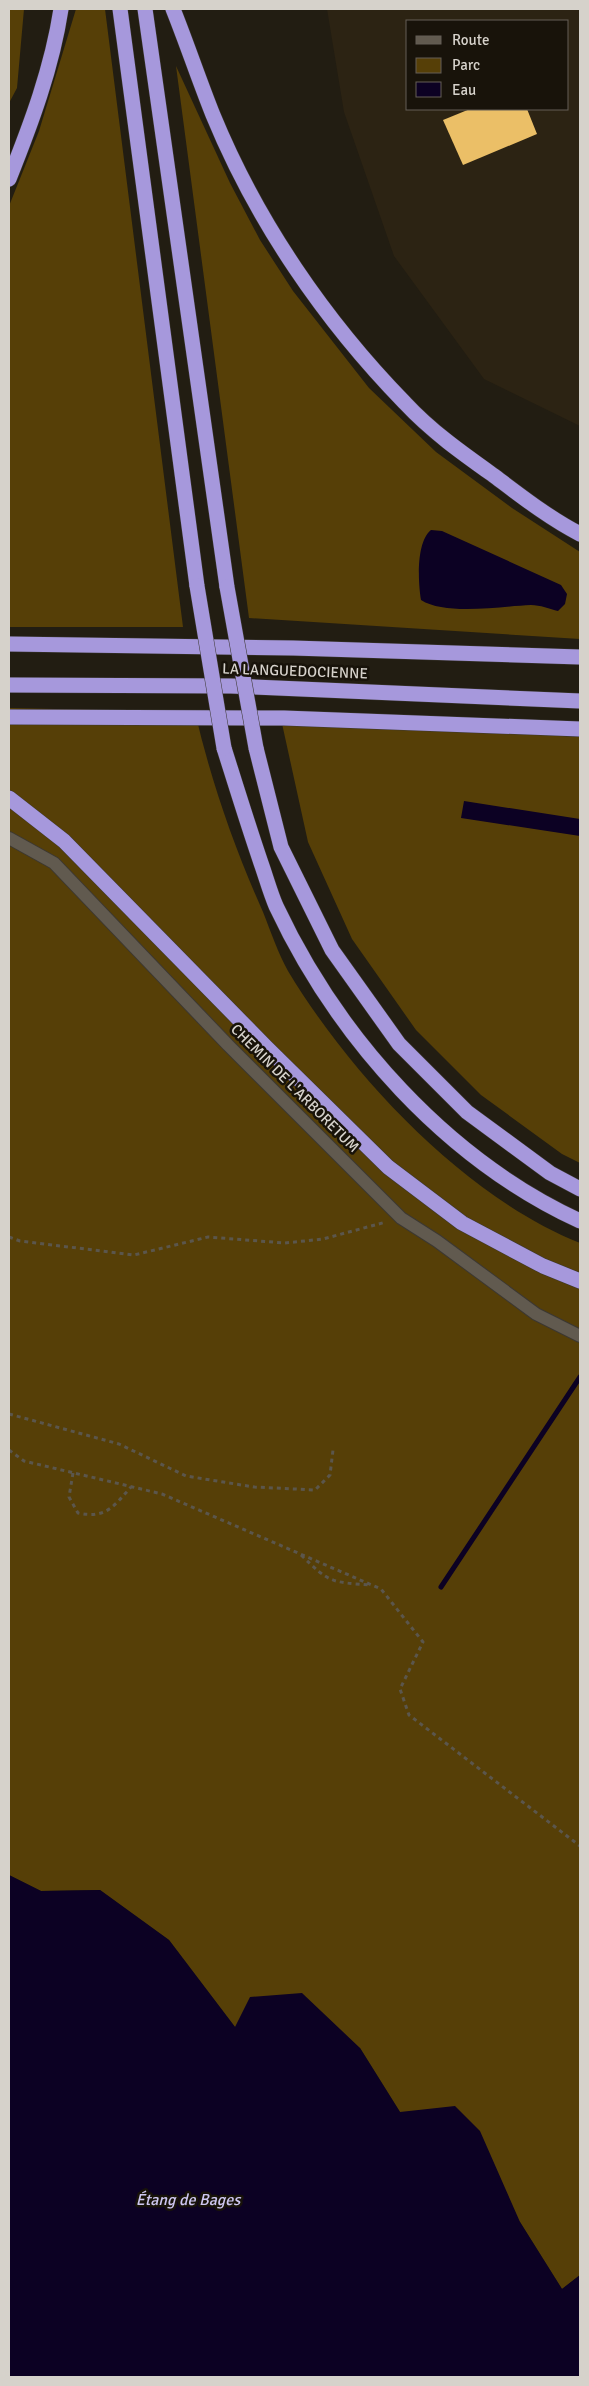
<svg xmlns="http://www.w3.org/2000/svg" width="589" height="2386" font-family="Signika,sans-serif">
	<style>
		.built { fill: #2c2313; fill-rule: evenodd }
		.green { fill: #563f07 }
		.water { fill: #0c0123 }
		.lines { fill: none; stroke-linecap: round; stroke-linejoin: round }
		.stream { stroke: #0c0123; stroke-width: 5 }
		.building { fill: #ebbf67 }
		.minor-casing { stroke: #3c3832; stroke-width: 14 }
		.motorway-casing { stroke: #3c3832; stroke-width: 16 }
		.path { stroke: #5b564c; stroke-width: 3; stroke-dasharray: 4 4; stroke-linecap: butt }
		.minor { stroke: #615a4f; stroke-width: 12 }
		.motorway { stroke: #a698dc; stroke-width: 15 }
		.motorway-bridge-casing { stroke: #3c3832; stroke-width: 16; stroke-linecap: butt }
		.motorway-bridge { stroke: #a698dc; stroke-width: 15 }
		.labels { text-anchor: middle; stroke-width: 5; stroke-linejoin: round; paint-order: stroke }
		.street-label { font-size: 15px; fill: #d6d2cb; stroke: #18130a }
		.water-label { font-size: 16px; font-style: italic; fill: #cec7f1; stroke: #18130a }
	</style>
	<rect width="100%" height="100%" fill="#221d12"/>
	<path class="built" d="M 327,9 L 580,9 L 580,426 L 484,379 L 394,256 L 344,112 ZM 408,21 L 568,21 L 568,109 L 408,109 Z"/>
	<path class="green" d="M 9,9 L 24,9 L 17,88 L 9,103 Z
		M 76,9 L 105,9 L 183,627 L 9,627 L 9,206 L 39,131 Z
		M 176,66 L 230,183 L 260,240 L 293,291 L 369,388 L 436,452 L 512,508 L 580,552 L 580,639 L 249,618 Z
		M 9,708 L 195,712 C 211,781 234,847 263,912 C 271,932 278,953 288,971 C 352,1077 465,1197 580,1243 L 580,2275 L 562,2289 L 520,2222 L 400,2112 L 360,2048 L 235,2027 L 169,1940 L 100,1890 L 41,1891 L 9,1875 Z
		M 281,719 L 580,737 L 580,1163 L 562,1154 L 481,1095 L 416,1030 L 352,939 L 308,842 Z"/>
	<path class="water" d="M 431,530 L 442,531 L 561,585 L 567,594 L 565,604 L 558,611 C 550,609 540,605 531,605 C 502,606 446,616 421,600 C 418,582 416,542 431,530 Z
		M 464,801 L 580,819 L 580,836 L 461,818 Z
		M 9,1875 L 41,1891 L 100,1890 L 169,1940 L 235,2027 L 250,1997 L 302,1993 L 360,2048 L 400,2112 L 455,2106 L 480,2131 L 520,2222 L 562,2289 L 580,2275 L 580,2377 L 9,2377 Z"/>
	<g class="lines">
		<path class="stream" d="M 441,1587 L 580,1377"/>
	</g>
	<path class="building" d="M 470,109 L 527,109 L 537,134 L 463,165 L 443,120 Z"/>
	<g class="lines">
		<defs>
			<path id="minor" d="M 9,838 L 54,863 L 228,1045 L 401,1218 L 437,1241 L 536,1314 L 580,1336"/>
			<path id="motorway" d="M 120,9 L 197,586
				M 145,9 L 227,587
				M 173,9 C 187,44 199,80 213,115 C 257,222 325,321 405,403 C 431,431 462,453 493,475 C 521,496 549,518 580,534
				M 9,179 C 31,124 52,68 61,9
				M 9,644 L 293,648 L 580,657
				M 9,685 L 231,686 L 580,701
				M 9,717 L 284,718 L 580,729
				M 224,748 C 236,786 248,825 261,863 C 266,877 270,892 276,906 C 338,1038 446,1159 580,1221
				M 256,748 L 281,847 L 332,950 L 399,1044 L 467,1112 L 550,1173 L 580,1189
				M 9,798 L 64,841 L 266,1047 L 388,1167 L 462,1223 L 543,1266 L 580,1281"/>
		</defs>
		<use href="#minor" class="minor-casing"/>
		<use href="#motorway" class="motorway-casing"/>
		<path class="path" d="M 9,1237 L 20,1241 L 134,1255 L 208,1237 L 285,1243 L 323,1239 L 386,1222
			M 9,1414 L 119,1444 L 186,1476 L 254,1487 L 315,1490 L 330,1475 L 333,1450
			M 9,1450 L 24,1461 L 162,1494 L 381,1589 L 423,1642 L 400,1689 L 409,1715 L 580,1846
			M 73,1473 L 69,1497 L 78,1513 C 106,1519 114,1506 131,1487
			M 301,1555 C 330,1583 330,1582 370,1585"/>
		<use href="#minor" class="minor"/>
		<use href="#motorway" class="motorway"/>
		<defs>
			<path id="motorway-bridge" d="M 197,586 L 224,748
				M 227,587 L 256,748"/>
		</defs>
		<use href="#motorway-bridge" class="motorway-bridge-casing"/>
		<use href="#motorway-bridge" class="motorway-bridge"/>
	</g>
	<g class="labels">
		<g class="street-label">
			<text transform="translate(295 671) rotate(2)" y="5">LA LANGUEDOCIENNE</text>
			<text transform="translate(295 1088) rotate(45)" y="5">CHEMIN DE L'ARBORETUM</text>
		</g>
		<g class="water-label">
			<text x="188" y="2205">Étang de Bages</text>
		</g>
	</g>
	<rect width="589" height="2386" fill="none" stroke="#d6d2cb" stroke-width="20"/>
	<rect x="406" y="20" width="162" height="90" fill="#18130a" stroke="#645f57"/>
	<rect x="416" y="36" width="25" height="8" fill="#615a4f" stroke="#645f57"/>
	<text x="452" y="45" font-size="15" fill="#d6d2cb">Route</text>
	<rect x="416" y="58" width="25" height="15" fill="#563f07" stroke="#645f57"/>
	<text x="452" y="70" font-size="15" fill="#d6d2cb">Parc</text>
	<rect x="416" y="82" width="25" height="15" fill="#0c0123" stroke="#645f57"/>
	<text x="452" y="95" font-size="15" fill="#d6d2cb">Eau</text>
</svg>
